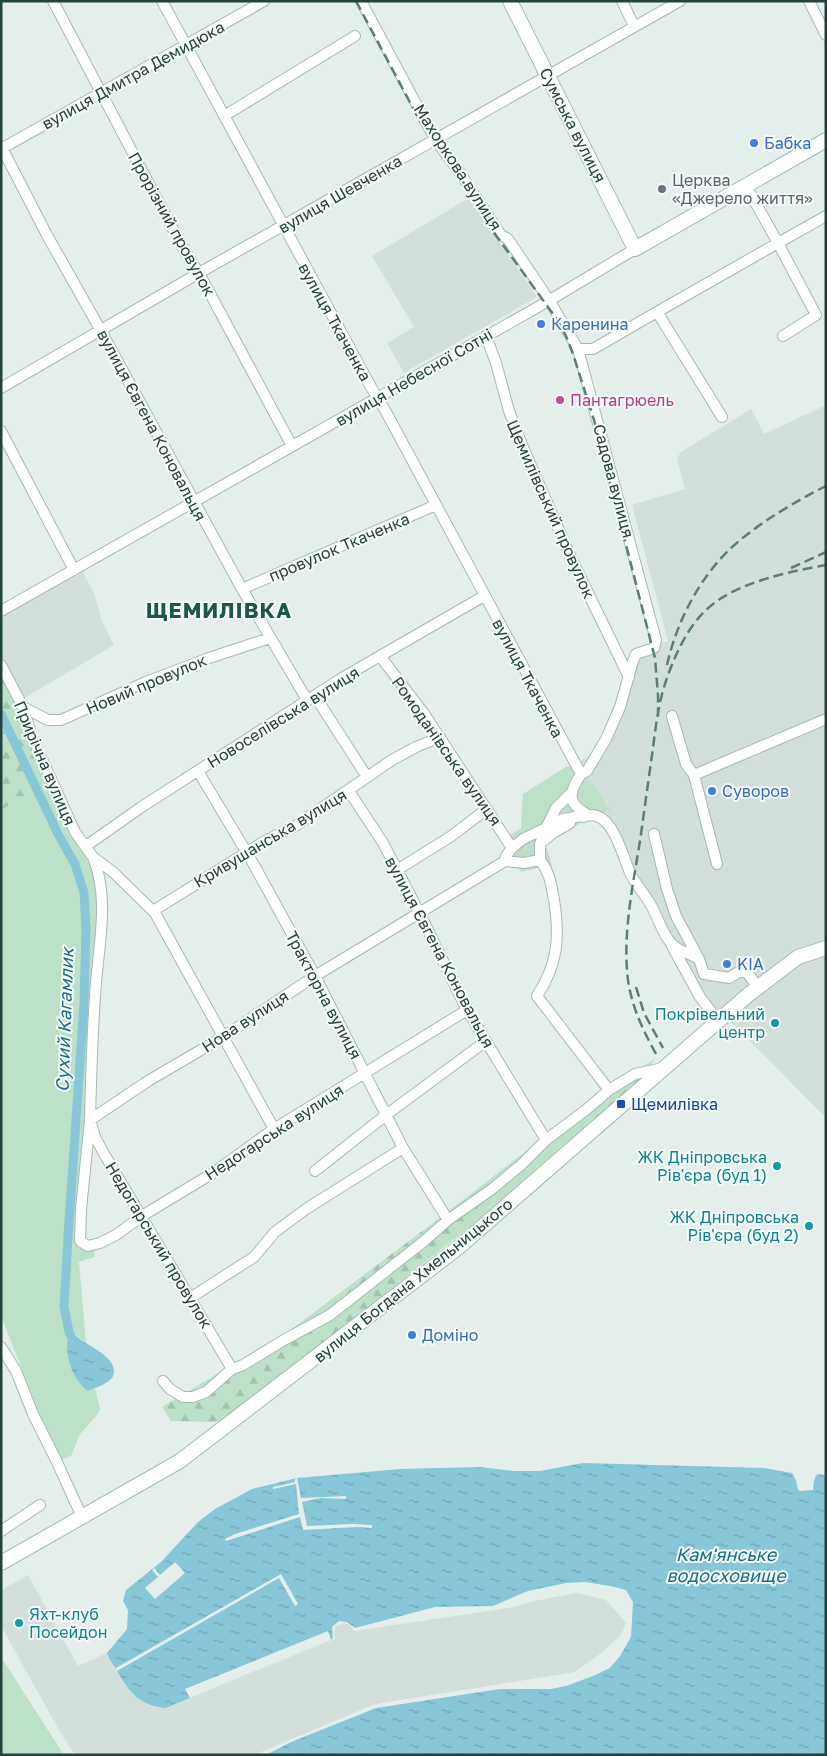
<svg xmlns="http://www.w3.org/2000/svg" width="827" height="1756" font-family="'Golos Text',sans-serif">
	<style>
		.built { fill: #d2dfda }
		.grass { fill: #bce1c8 }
		.forest { fill: url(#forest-firs) }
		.water { fill: url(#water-ripples) }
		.pier { fill: #e4efeb }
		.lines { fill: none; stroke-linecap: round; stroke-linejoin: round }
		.canal { stroke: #88c7d8; stroke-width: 9 }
		.street-casing { stroke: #a6b8b3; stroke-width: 12 }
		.secondary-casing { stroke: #a1bcb4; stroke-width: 16 }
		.street { stroke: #fff; stroke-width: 10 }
		.secondary { stroke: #fff; stroke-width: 14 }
		.rail { stroke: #5c7e76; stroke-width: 2.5; stroke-dasharray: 10 5; stroke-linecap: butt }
		.shop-dot { fill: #3f7fe0; stroke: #f5fbf8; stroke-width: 2 }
		.worship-dot { fill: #6b7280; stroke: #f5fbf8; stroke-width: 2 }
		.hotel-dot { fill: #d1479c; stroke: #f5fbf8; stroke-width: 2 }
		.culture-dot { fill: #0f9aa8; stroke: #f5fbf8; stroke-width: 2 }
		.transit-dot { fill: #1a4fb4; stroke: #f5fbf8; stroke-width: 2 }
		.labels { text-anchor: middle; stroke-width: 4; stroke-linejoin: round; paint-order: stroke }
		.street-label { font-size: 16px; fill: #22423b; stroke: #f5fbf8 }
		.shop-label { font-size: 16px; fill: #366cbe; stroke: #f5fbf8; text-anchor: start }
		.worship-label { font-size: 16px; fill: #5b616d; stroke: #f5fbf8; text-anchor: start }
		.hotel-label { font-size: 16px; fill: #b23c85; stroke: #f5fbf8; text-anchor: start }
		.culture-label { font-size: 16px; fill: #0d838f; stroke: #f5fbf8; text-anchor: end }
		.transit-label { font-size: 16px; fill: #164399; stroke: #f5fbf8; text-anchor: start }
		.water-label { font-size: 18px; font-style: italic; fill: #166c84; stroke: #f5fbf8 }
		.district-label { font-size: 21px; font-weight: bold; letter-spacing: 1px; fill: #1b574b; stroke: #f5fbf8 }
	</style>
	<defs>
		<pattern id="forest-firs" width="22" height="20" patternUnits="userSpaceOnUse" patternTransform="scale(1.25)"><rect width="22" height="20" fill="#bce1c8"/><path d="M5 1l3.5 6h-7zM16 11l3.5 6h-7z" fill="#a1c2ad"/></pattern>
		<pattern id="water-ripples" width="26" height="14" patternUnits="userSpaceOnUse" patternTransform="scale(1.25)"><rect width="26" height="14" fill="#88c7d8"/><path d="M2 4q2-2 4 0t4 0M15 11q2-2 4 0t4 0" fill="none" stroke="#6fa3b0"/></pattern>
	</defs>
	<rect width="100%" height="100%" fill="#e4efeb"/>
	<path class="built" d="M 469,198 L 537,297 L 404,373 L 387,343 L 414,327 L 372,256 Z
		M 826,405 L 826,1118 L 731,1022 L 707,1016 L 613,839 L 597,814 L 611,811 L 578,762 L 589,756 L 601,745 L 636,651 L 668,641 L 632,505 L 685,489 L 677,458 L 681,452 L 751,409 L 764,434 Z
		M 83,572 L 94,593 L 102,621 L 114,645 L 16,703 L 1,673 L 1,617 Z
		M 28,1575 L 78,1666 L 107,1653 L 109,1658 L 125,1685 L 157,1707 L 166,1708 L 177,1704 L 335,1639 L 334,1633 L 335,1627 L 344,1623 L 350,1625 L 354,1631 L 515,1607 L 529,1602 L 577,1593 L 606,1600 L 626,1623 L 620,1636 L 600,1654 L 575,1672 L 375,1704 L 254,1755 L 75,1755 L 59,1730 L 1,1626 L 1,1590 Z"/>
	<path class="grass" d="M 578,762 L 611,811 L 597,814 L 545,843 L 552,865 L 521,872 L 515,865 L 504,839 L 521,828 L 523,794 L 564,768 Z
		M 48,785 L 73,837 L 92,868 L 98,885 L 98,909 L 77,1243 L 94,1248 L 95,1257 L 79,1262 L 86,1343 L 76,1335 C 71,1362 66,1371 88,1391 L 95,1388 L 100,1409 L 98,1414 L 80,1434 L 71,1456 L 63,1459 L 56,1456 L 1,1316 L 1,810 Z
		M 1,1657 L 64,1755 L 1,1755 Z"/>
	<path class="forest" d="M 1,673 L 16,703 L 24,729 L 48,785 L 1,810 Z
		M 655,1059 L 639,1083 L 565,1144 L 482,1217 L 283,1374 L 222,1420 L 213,1422 L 171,1421 L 162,1407 L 289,1331 L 441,1217 L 605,1090 Z"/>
	<path class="water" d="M 71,1333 C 76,1335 79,1339 84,1342 C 94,1348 122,1362 112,1378 C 107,1384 95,1388 88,1391 C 72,1380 63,1352 69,1334 Z
		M 583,1463 L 764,1468 L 792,1473 L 796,1480 L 798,1490 L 800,1491 L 813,1490 L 814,1481 L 816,1475 L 821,1474 L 826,1476 L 826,1755 L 266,1755 L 291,1742 L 376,1708 L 500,1689 L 551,1689 L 566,1686 L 593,1676 L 610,1668 L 620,1656 L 631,1637 L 633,1602 L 626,1590 L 610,1586 L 585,1582 L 566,1583 L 528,1591 L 493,1606 L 435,1607 L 355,1628 L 347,1622 L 339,1621 L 332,1627 L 333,1638 L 331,1640 L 166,1708 C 140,1706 129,1692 117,1671 C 114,1665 109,1660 107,1653 L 127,1629 L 128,1610 L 123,1601 L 126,1590 L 161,1562 L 198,1522 L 215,1509 L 252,1489 L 297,1478 L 400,1469 L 479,1467 L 515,1471 L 540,1471 Z"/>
	<path class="pier" d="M 297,1478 L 301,1498 L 346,1496 L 346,1499 L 321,1498 L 302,1502 L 307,1526 L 353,1524 L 372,1525 L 372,1528 L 357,1527 L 303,1530 L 300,1517 L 226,1541 L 225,1539 L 235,1534 L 299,1514 L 296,1484 L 273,1489 L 273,1487 L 295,1482 L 295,1479 Z
		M 175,1562 L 185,1573 L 155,1599 L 145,1588 L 158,1577 L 152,1570 L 154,1568 L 160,1575 Z
		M 281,1574 L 298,1604 L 295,1606 L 279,1578 L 117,1671 L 116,1668 Z
		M 328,1631 L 331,1640 L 190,1698 L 185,1689 Z"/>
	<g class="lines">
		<path class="canal" d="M 1,714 L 59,836 L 75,864 L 84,893 L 86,928 L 84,1003 L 68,1237 L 64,1307 L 69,1332 L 74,1342"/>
		<defs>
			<path id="street" d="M 53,1 L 168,220 L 190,260 L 199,273 L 292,446
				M 162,1 L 377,398 L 385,410 L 581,774
				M 361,1 L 435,139 L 462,176 L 501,235 L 508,239 L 549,300 L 578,349 L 656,640 L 654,648 L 636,654 L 633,661 L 620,707 L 606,739 L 587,771 L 581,774
				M 622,1 L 634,26
				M 809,1 L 826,35
				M 224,116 L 355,36
				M 1,146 L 48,237 L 100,329 L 242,589 L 307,700
				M 1,149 L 264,1
				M 486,336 L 496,363 L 509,411 L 522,445 L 572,560 L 629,677
				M 783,336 L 816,315 L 778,243 L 826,216
				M 578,349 L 593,349 L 657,312
				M 1,388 L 199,273 L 680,1
				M 722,417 L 657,312 L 778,243 L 746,186
				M 1,431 L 74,570
				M 242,589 L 436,505
				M 1,611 L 545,303 L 635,249
				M 380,656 L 425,715 L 512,848
				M 1,665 L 23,707 L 32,737 L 75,832 L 93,857 L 113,872 L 155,913 L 274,1129
				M 315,696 L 367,777
				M 23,707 L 48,720 L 61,720 L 146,682 L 209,658 L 270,638
				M 672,716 L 686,764 L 694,775 L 717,864
				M 198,771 L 254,865 L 315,976 L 403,1148 L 448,1220
				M 694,775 L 826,719
				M 349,791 L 383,843 L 419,912 L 467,1010 L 546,1140
				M 583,817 C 612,804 623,859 631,875 C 637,886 646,896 652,907 C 658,918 662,932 670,942 C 677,951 690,953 699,959 L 704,974 L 729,978 L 737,973 L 744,971 L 748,974 L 758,987
				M 654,834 L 667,889 L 676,916 L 699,959
				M 541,843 L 553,833 L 570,823
				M 86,846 L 140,808 L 342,678 L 484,596
				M 93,857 C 111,901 97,951 95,997 C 92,1038 91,1079 90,1120 L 95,1137 L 103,1152 L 232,1369
				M 540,860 C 550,873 551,884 554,900 C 560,937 558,964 537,996 L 609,1090
				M 505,861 L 506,856 L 512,848 L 523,839 L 546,828 L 556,808 L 571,793
				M 397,870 L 450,837 L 487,809
				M 153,911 L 265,841 L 297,825 L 392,760 L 416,747 L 440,737
				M 672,946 L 700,997 L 718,1021
				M 467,1010 L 274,1129 L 213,1173 L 142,1216 L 116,1235 L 100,1243 L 88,1246 L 80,1241 L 81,1209 L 90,1120 L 148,1081 L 223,1037 L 315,976 L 505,861 L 524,863 L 540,860 L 540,844 L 546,828 L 563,819 L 588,815 C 566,803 569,792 581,774
				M 315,1171 L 386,1115 L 486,1041
				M 190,1298 L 254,1257 L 275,1232 L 306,1209 L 403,1148
				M 1,1347 L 16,1371 L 33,1414 L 56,1460 L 82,1517
				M 163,1381 L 170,1389 L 183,1397 L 193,1397 L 206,1392 L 232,1369 L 243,1365 L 284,1340 L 330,1315 L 423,1242 L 448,1220 L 492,1189 L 521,1165 L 546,1140 L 587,1109 L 609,1090 L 635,1074 L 663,1068
				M 1,1531 L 40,1505"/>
			<path id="secondary" d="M 510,1 L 635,249 L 826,140
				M 1,1563 L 180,1461 L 459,1247 L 748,995 L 798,957 L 826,948"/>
		</defs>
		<use href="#street" class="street-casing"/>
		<use href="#secondary" class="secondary-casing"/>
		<use href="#street" class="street"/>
		<use href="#secondary" class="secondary"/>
		<path class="rail" d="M 356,1 L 421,123 L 462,180 L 495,234 L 556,318 L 566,336 L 573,354 L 594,420 L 655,658 L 658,695 L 658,716
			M 791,568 L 826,552
			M 667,665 C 676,625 696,584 725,554 C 750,528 794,502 826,486
			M 636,987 L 644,1013 L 663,1048
			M 656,1054 C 643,1030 632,1008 628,980 C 622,932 634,881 641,834 C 645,805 649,776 653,748 C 656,724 659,700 667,678 C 675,655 687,629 704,612 C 732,583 788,572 826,565"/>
	</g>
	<g class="shop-dot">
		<circle cx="754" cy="143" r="5"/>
		<circle cx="541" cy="324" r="5"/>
		<circle cx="712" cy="791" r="5"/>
		<circle cx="727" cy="964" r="5"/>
		<circle cx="412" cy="1335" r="5"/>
	</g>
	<circle class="worship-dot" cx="662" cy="189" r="5"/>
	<circle class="hotel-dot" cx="560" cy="400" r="5"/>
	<g class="culture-dot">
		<circle cx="775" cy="1023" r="5"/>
		<circle cx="777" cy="1166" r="5"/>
		<circle cx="809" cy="1226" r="5"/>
		<circle cx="19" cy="1623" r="5"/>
	</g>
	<rect class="transit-dot" x="616" y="1099" width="10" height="10" rx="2.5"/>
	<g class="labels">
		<g class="street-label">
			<text transform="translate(133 75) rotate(-29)" y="6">вулиця Дмитра Демидюка</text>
			<text transform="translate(573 125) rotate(63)" y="6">Сумська вулиця</text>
			<text transform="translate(458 167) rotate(57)" y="6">Махоркова вулиця</text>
			<text transform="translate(340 194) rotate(-30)" y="6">вулиця Шевченка</text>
			<text transform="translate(172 224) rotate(61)" y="6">Прорізний провулок</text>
			<text transform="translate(335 322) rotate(61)" y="6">вулиця Ткаченка</text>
			<text transform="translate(414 377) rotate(-30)" y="6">вулиця Небесної Сотні</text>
			<text transform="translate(152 425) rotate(62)" y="6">вулиця Євгена Коновальця</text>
			<text transform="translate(614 481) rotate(75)" y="6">Садова вулиця</text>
			<text transform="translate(551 509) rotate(66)" y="6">Щемилівський провулок</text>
			<text transform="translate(339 547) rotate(-23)" y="6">провулок Ткаченка</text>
			<text transform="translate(528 678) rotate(62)" y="6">вулиця Ткаченка</text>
			<text transform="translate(146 684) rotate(-23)" y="6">Новий провулок</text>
			<text transform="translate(283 717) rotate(-32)" y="6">Новоселівська вулиця</text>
			<text transform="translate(447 751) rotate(55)" y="6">Ромоданівська вулиця</text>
			<text transform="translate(45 763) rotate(67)" y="6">Прирічна вулиця</text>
			<text transform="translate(270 838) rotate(-31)" y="6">Кривушанська вулиця</text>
			<text transform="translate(440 952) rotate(62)" y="6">вулиця Євгена Коновальця</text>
			<text transform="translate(324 995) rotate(62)" y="6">Тракторна вулиця</text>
			<text transform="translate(245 1021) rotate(-33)" y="6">Нова вулиця</text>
			<text transform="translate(274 1132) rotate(-33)" y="6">Недогарська вулиця</text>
			<text transform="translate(159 1245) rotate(59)" y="6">Недогарський провулок</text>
			<text transform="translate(413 1280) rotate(-39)" y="6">вулиця Богдана Хмельницького</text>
		</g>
		<g class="shop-label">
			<text x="764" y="149">Бабка</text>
			<text x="551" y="330">Каренина</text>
			<text x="722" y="797">Суворов</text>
			<text x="737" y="970">KIA</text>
			<text x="422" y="1341">Доміно</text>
		</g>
		<g class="worship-label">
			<text x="672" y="186">Церква<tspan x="672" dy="18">«Джерело життя»</tspan></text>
		</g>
		<g class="hotel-label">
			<text x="570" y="406">Пантагрюель</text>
		</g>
		<g class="culture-label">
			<text x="765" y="1020">Покрівельний<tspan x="765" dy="18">центр</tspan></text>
			<text x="767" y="1163">ЖК Дніпровська<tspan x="767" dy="18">Рів'єра (буд 1)</tspan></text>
			<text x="799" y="1223">ЖК Дніпровська<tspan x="799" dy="18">Рів'єра (буд 2)</tspan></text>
			<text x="29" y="1620" text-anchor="start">Яхт-клуб<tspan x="29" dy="18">Посейдон</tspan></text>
		</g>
		<g class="transit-label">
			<text x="631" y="1110">Щемилівка</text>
		</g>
		<g class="water-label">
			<text transform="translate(65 1020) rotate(-88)" y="6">Сухий Кагамлик</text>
			<text x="726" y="1561">Кам'янське<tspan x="726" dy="21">водосховище</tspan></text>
		</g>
		<g class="district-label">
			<text x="219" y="618">ЩЕМИЛІВКА</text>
		</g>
	</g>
	<rect width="827" height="1756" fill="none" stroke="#22423b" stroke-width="5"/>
</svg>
